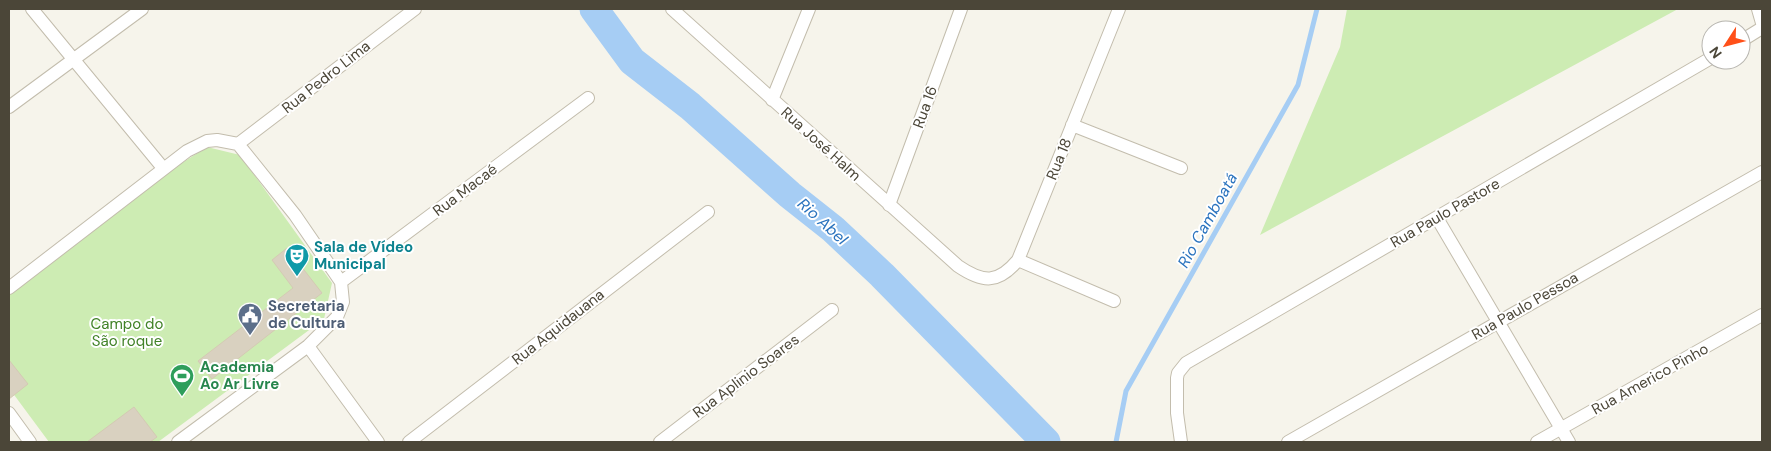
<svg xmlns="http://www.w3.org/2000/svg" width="1771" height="451" font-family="'DM Sans',sans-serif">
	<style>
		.green { fill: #cdecb3 }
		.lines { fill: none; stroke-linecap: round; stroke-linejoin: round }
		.stream { stroke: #a6cdf4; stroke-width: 5 }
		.river { stroke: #a6cdf4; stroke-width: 29 }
		.building { fill: #d9d1c0; stroke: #d4cab3 }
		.minor-casing { stroke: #c3bdad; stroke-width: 14 }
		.minor { stroke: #fff; stroke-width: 12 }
		.labels { text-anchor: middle; stroke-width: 4; stroke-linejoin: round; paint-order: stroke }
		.street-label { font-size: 15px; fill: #4b4638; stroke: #fff }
		.culture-label { font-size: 15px; font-weight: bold; fill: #0d838f; stroke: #fff; text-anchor: start }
		.service-label { font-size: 15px; font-weight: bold; fill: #4e5e75; stroke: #fff; text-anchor: start }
		.park-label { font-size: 15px; fill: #418227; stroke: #fff }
		.leisure-label { font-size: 15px; font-weight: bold; fill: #27864d; stroke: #fff; text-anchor: start }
		.water-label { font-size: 16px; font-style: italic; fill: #2a73be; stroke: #fff }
	</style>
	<rect width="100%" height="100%" fill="#f6f4eb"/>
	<path class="green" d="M 1347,9 L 1678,9 L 1260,235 L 1340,47 Z
		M 207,147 L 240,155 L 332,283 L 324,319 L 158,442 L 49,442 L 9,388 L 9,292 L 171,170 Z"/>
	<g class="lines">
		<path class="stream" d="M 1116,442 L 1126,391 L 1298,85 L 1317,9"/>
		<path class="river" d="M 594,9 L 632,61 L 690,106 L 790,195 L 833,229 L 882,275 L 1046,442"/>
	</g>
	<path class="building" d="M 287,248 L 322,293 L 212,379 L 198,361 L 293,288 L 272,260 Z
		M 9,360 L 28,384 L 9,399 Z
		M 134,407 L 157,437 L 150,442 L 87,442 Z"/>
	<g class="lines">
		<defs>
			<path id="minor" d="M 32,9 L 163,168
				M 672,9 L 958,266 C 983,283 998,284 1018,260 L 1119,9
				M 1758,9 L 1762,23
				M 1741,41 L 1762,28
				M 772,100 L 809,9
				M 9,107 L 142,9
				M 1072,125 L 1181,168
				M 238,144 L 415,9
				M 889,205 L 961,9
				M 1437,218 L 1569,442
				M 1018,260 L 1114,301
				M 341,282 L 588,98
				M 9,288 L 187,151 L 207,141 L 217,140 L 238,144 L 295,215 L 341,282 L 343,302 L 337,317 L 308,346 L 178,442
				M 308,346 L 378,442
				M 9,413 L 30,442
				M 409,442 L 708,212
				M 660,442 L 832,310
				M 1181,442 L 1177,413 L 1177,378 L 1178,373 L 1186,363 L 1711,58
				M 1288,442 L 1762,172
				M 1537,442 L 1762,315"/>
		</defs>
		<use href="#minor" class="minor-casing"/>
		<use href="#minor" class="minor"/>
	</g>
	<defs>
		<symbol id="theatre-pin" viewBox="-11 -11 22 30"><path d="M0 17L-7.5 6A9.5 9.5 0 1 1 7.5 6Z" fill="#0f9aa8" stroke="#fff"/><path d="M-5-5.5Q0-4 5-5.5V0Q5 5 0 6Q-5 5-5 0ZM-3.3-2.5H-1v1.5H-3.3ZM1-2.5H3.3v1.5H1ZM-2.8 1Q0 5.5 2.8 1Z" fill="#fff"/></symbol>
		<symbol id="civic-pin" viewBox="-11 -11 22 30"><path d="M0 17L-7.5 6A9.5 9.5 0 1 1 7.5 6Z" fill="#5c6f8a" stroke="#fff"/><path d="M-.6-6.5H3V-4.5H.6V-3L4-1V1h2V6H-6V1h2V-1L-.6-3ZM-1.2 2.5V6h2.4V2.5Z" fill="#fff"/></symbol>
		<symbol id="stadium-pin" viewBox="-11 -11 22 30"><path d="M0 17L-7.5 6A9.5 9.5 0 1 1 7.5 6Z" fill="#2e9e5b" stroke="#fff"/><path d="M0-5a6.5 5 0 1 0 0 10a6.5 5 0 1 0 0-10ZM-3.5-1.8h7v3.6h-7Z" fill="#fff"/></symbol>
	</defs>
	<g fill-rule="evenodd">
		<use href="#theatre-pin" x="283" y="242" width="28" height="38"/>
		<use href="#civic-pin" x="236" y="301" width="28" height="38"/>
		<use href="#stadium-pin" x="168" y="362" width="28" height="38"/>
	</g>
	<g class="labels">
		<g class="street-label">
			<text transform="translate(326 77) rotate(-38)" y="5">Rua Pedro Lima</text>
			<text transform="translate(925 107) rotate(-70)" y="5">Rua 16</text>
			<text transform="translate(821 144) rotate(42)" y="5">Rua José Halm</text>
			<text transform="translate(1059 159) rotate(-68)" y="5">Rua 18</text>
			<text transform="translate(465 190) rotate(-37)" y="5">Rua Macaé</text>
			<text transform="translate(1445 213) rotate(-30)" y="5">Rua Paulo Pastore</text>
			<text transform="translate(1525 306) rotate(-30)" y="5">Rua Paulo Pessoa</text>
			<text transform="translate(558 327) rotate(-38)" y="5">Rua Aquidauana</text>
			<text transform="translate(746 376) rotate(-37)" y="5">Rua Aplinio Soares</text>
			<text transform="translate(1650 379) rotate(-29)" y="5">Rua Americo Pinho</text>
		</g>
		<g class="culture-label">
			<text x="314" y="252">Sala de Vídeo<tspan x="314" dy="17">Municipal</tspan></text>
		</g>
		<g class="service-label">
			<text x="268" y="311">Secretaria<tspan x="268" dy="17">de Cultura</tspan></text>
		</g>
		<g class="park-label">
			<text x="127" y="329">Campo do<tspan x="127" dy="17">São roque</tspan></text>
		</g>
		<g class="leisure-label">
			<text x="200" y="372">Academia<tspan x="200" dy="17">Ao Ar Livre</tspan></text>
		</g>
		<g class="water-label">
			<text transform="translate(1207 220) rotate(-61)" y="6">Rio Camboatá</text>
			<text transform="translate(823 221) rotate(42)" y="6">Rio Abel</text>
		</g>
	</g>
	<rect width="1771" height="451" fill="none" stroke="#4b4638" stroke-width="20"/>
	<g transform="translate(1726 45) rotate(234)"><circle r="24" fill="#ffffff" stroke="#b7b5af"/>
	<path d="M0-4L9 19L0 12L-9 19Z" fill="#ff5019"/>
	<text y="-8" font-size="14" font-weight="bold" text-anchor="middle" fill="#4b4638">N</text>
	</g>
</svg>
